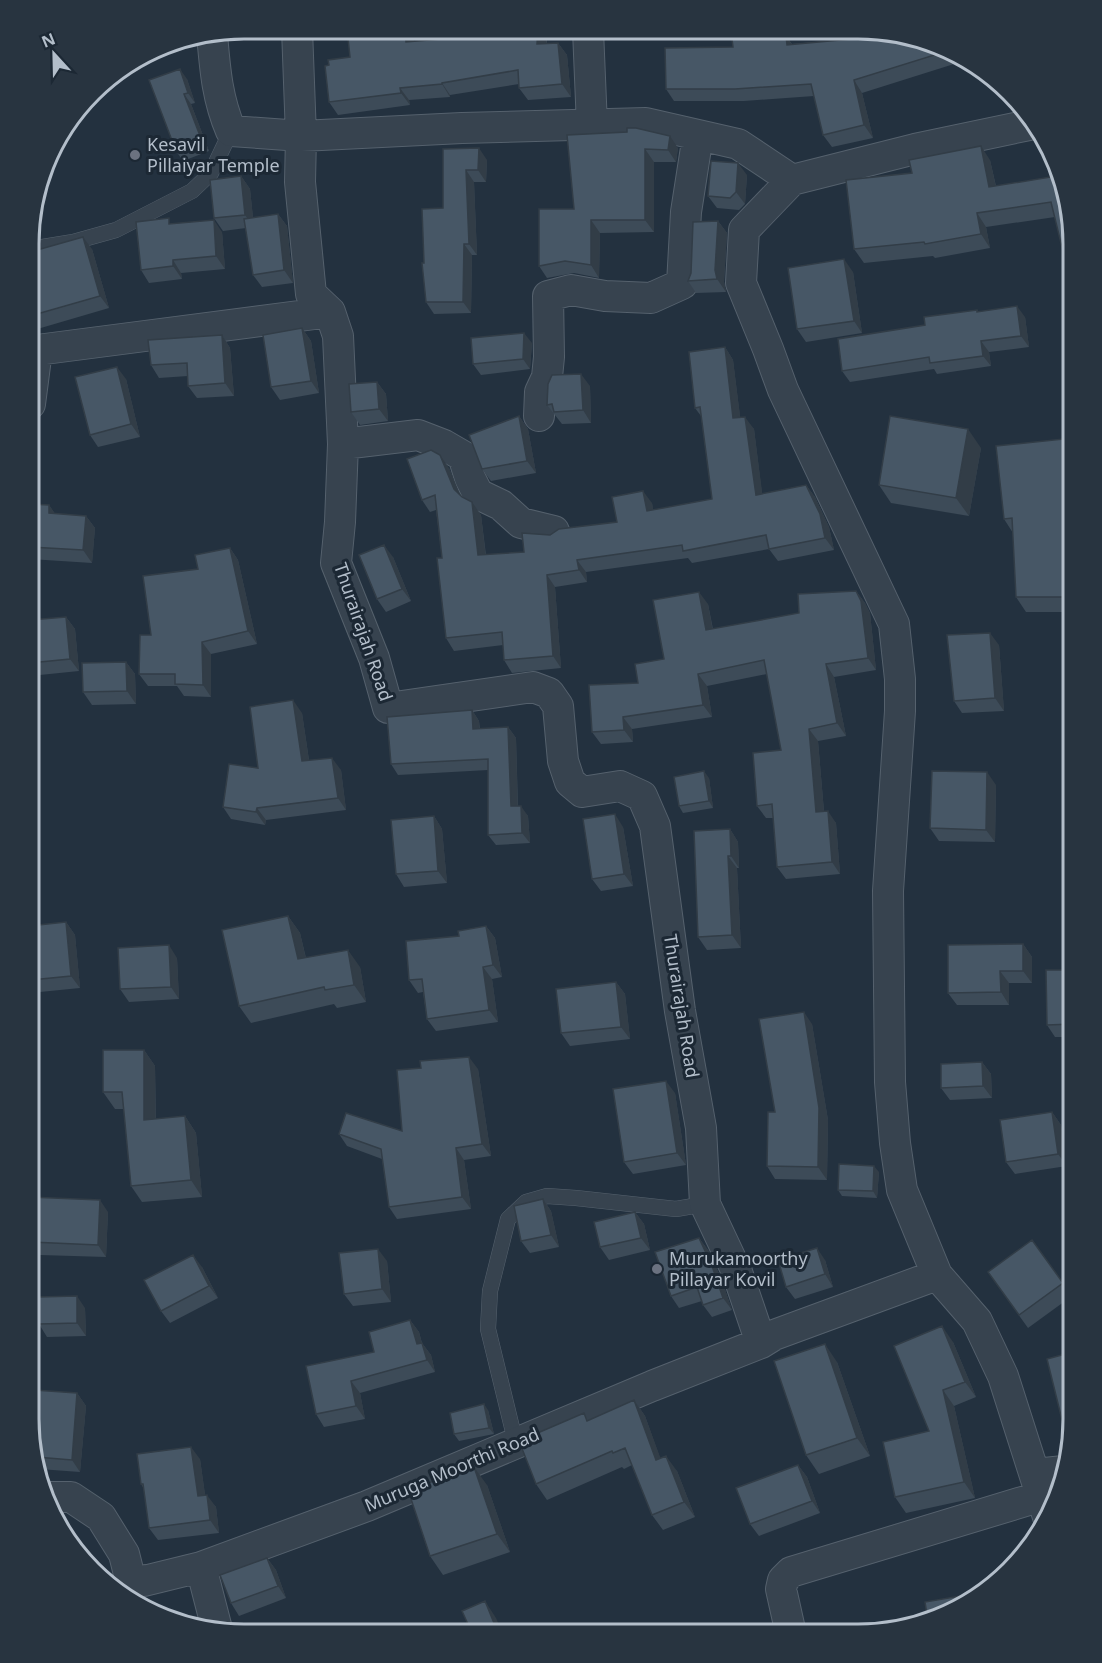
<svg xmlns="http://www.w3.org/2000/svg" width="1102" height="1663" font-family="'Noto Sans',sans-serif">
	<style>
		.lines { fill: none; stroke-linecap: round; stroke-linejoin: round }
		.lane-casing { stroke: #55616d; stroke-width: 16 }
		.street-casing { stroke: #55616d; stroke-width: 32 }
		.lane { stroke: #37434f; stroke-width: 15 }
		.street { stroke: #37434f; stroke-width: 30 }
		.wall { fill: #3d4b58 }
		.shaded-wall { fill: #323d47 }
		.building { fill: #475766; stroke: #323d47; stroke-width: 1.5 }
		.worship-dot { fill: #6b7280; stroke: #1c2834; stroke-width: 2 }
		.labels { text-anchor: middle; stroke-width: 6; stroke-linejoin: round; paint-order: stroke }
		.poi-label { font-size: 18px; fill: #b3beca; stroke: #1c2834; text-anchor: start }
		.street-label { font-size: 18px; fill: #b3beca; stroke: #1c2834 }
		.rim { fill: none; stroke: #b3beca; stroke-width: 3 }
	</style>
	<rect width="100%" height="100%" fill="#23313f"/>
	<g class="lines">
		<defs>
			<path id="lane" d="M 30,249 L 73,242 L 116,230 L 192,191 L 211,173 L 231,131
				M 516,1444 L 488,1329 L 490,1291 L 508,1219 L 526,1202 L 547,1196 L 576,1198 L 676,1209 L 705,1204"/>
			<path id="street" d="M 588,30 L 592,126
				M 212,34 C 215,69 217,98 231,131 L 301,136 L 462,128 L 646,123 L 738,144 L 792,180
				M 1029,125 L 915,149 L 792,180 L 744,230 L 741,283 L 768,349 L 783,390 L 894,624 L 900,679 L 900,711 L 888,891 L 890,1082 L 895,1143 L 902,1190 L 937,1275 L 977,1321 L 1003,1376 L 1048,1517
				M 330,312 L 338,336 L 343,444 L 340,522 L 336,563 L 374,658 L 388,708 L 533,687 L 549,693 L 558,706 L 563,761 L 570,782 L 582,792 L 620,786 L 642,796 L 655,826 L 680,1011 L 701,1128 L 705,1204 L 737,1272 L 761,1343
				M 30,404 L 37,350 L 330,312 L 311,294 L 300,182 L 301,136 L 297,29
				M 539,416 L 540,392 L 547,377 L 549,357 L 548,296 L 571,290 L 605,296 L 651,298 L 682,284 L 686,212 L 698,135
				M 343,444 L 418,435 L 444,445 L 463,456 L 470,478 L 478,494 L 501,505 L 521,523 L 554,531
				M 1035,1474 L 1064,1471
				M 44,1497 L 71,1497 L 101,1517 L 124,1554 L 130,1578 L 129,1597
				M 201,1567 L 218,1633
				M 130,1578 L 144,1581 L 201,1567 L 367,1506 L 652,1386 L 761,1343 L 774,1335 L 937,1275
				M 791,1634 L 781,1589 L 783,1580 L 791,1572 L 1042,1496"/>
		</defs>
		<use href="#lane" class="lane-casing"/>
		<use href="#street" class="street-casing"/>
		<use href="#lane" class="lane"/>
		<use href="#street" class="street"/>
	</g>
	<path class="wall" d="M 451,29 L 547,29 L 547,44 L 558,43 L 567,55 L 571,97 L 528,100 L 519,88 L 519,84 L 450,95 L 450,97 L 409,100 L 410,105 L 338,115 L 329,102 L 350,57 L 414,41 L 452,38 Z
		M 887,30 L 952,57 L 954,64 L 862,93 L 873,138 L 832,147 L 823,135 L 814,96 L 744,101 L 674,101 L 666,89 L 733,47 L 786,36 L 792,44 L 883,36 Z
		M 187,79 L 195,103 L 191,104 L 209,151 L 183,161 L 176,151 Z
		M 627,132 L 678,148 L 676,162 L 654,162 L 654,232 L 600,233 L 599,278 L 574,273 L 547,278 L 539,266 L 574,209 Z
		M 443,149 L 487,160 L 486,182 L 474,182 L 477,255 L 472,255 L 471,313 L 434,314 L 426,302 L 424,263 L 443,208 Z
		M 990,160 L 996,186 L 1051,177 L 1057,161 L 1074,244 L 1073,280 L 1068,272 L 1055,217 L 986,227 L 990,248 L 935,258 L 933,256 L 864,263 L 854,249 L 912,173 Z
		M 747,175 L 745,204 L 739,210 L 717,208 L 708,196 Z
		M 241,176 L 250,189 L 253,218 L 278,214 L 287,226 L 293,283 L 262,287 L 253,275 L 246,228 L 223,231 L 214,218 Z
		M 718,221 L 727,233 L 724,282 L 726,292 L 696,293 L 688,281 Z
		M 172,223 L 222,232 L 225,269 L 181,273 L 182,279 L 149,283 L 141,270 Z
		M 92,249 L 109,308 L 34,330 L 30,324 L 30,252 Z
		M 853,272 L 862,333 L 806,342 L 797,329 Z
		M 977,310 L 978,311 L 1025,317 L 1029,347 L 989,352 L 991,366 L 937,374 L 934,369 L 850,382 L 842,371 L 925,325 Z
		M 302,328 L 311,341 L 319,393 L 280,400 L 271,387 Z
		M 222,335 L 230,348 L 234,396 L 197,398 L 188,386 L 188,376 L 159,378 L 151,365 Z
		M 532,343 L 530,369 L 481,375 L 473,364 Z
		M 725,347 L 733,360 L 740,417 L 754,429 L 762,494 L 806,485 L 815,497 L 829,527 L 834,550 L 778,561 L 769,549 L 692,563 L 688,558 L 586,572 L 587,582 L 555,587 L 561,668 L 512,673 L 504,660 L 503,645 L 454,651 L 446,638 L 442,558 L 436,510 L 430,512 L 422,500 L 449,468 L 460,495 L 481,515 L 486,555 L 524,552 L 550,535 L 617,522 L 652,503 L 653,510 L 712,499 L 701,416 L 695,408 Z
		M 126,379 L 140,437 L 98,447 L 90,435 Z
		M 377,382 L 386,394 L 388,421 L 360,425 L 351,412 Z
		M 590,386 L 591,423 L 562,424 L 547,405 Z
		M 519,416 L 528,429 L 536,473 L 491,481 L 482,469 Z
		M 1073,438 L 1073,612 L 1026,612 L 1016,597 L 1013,533 L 1004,519 Z
		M 981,448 L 969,516 L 891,503 L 879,485 Z
		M 30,504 L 49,505 L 55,514 L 86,516 L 95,528 L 92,563 L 30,559 Z
		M 230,548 L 238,560 L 257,644 L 211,654 L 211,697 L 184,696 L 177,686 L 148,686 L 139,674 L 151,635 L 198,569 Z
		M 393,557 L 411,601 L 386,612 L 377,599 Z
		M 856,591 L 865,603 L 870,613 L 876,670 L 834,677 L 846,736 L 818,741 L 824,811 L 836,823 L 840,874 L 786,879 L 777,867 L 773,818 L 766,818 L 757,806 L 781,750 L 767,674 L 707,686 L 712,717 L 632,729 L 633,742 L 601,744 L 592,732 L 638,683 L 664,659 L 708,604 L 713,629 L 799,613 Z
		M 66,617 L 75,629 L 79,671 L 30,676 L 30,620 Z
		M 999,645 L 1004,711 L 962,713 L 954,701 Z
		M 126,662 L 135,674 L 136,704 L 92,705 L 83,692 Z
		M 472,710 L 479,721 L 480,729 L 508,727 L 516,738 L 518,806 L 528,816 L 530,843 L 496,845 L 488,835 L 488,770 L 398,775 L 391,764 Z
		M 302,713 L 309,760 L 341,770 L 346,810 L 266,820 L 265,825 L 231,819 L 223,807 L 258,768 Z
		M 709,778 L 713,808 L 683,813 L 679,806 Z
		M 996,785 L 995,842 L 939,841 L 930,828 Z
		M 434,816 L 442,829 L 447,883 L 404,887 L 396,874 Z
		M 623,827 L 633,886 L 601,891 L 592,879 Z
		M 730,829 L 738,842 L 739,868 L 737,868 L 741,948 L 707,950 L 698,937 Z
		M 288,916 L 300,933 L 306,958 L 360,967 L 366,1002 L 337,1008 L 334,1004 L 251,1023 L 239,1006 Z
		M 66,922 L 75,935 L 80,988 L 40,992 L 31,980 Z
		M 486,926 L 495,938 L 502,977 L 492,979 L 498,1022 L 436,1031 L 427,1019 L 423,992 L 418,993 L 409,980 L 459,936 Z
		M 1023,944 L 1032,957 L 1032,983 L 1009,983 L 1009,1005 L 957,1005 L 948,993 Z
		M 177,958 L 179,999 L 129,1002 L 120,989 Z
		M 1073,970 L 1073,1037 L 1055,1037 L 1047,1025 Z
		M 616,982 L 625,994 L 630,1039 L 570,1046 L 561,1033 Z
		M 812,1024 L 828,1120 L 827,1180 L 775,1179 L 767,1166 L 775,1112 Z
		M 144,1050 L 155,1066 L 156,1119 L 185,1116 L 196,1133 L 202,1197 L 142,1202 L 131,1186 L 124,1109 L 115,1109 L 103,1092 Z
		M 982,1062 L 991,1074 L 992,1098 L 950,1100 L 941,1088 Z
		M 478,1069 L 491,1156 L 464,1160 L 471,1209 L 397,1219 L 389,1207 L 382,1159 L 347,1146 L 339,1134 L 402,1131 Z
		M 675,1093 L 686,1165 L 633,1174 L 624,1162 Z
		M 1052,1112 L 1061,1125 L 1067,1166 L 1015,1174 L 1006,1162 Z
		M 879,1172 L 877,1198 L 842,1196 L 838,1190 Z
		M 29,1197 L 108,1212 L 106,1257 L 40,1255 L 31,1242 L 31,1238 L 29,1239 Z
		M 543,1199 L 551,1211 L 559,1247 L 530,1253 L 521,1241 Z
		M 635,1212 L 644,1224 L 650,1250 L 609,1260 L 600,1247 Z
		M 699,1238 L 708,1250 L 721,1278 L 732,1310 L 712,1317 L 703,1305 L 702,1301 L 679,1308 L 671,1296 Z
		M 1032,1240 L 1072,1296 L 1028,1328 L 988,1272 Z
		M 825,1260 L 833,1287 L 795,1299 L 786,1287 Z
		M 387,1261 L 391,1302 L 353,1306 L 344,1294 Z
		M 202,1267 L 218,1298 L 170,1323 L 161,1311 Z
		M 85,1308 L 86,1336 L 47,1337 L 39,1324 Z
		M 410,1320 L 419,1332 L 422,1343 L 431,1355 L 435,1372 L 360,1393 L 365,1419 L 324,1427 L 316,1414 L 374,1352 Z
		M 953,1342 L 976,1397 L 954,1406 L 975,1498 L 906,1513 L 895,1497 L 929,1431 Z
		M 1073,1352 L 1073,1434 L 1071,1440 L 1065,1432 Z
		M 837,1362 L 870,1456 L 819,1474 L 806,1455 Z
		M 77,1393 L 86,1406 L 80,1472 L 39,1469 L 31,1429 Z
		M 634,1400 L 645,1416 L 660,1458 L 677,1471 L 695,1517 L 663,1530 L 652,1515 L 632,1465 L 624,1469 L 622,1467 L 547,1500 L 536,1484 L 589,1420 Z
		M 488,1410 L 494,1434 L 459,1441 L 454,1434 Z
		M 200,1459 L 205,1495 L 216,1507 L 219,1533 L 158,1540 L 149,1528 L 144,1489 L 141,1484 Z
		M 798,1465 L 807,1477 L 820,1513 L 759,1536 L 750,1524 Z
		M 487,1485 L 510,1552 L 443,1575 L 430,1556 Z
		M 267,1558 L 276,1570 L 286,1598 L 239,1616 L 231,1603 Z"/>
	<path class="shaded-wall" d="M 405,29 L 413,29 L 415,55 L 406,42 Z
		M 538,29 L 547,29 L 546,57 L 537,44 Z
		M 786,36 L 795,49 L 787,45 Z
		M 558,43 L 567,55 L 571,97 L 562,84 Z
		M 180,69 L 187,79 L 195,103 L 188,93 Z
		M 854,80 L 862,93 L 873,138 L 864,125 Z
		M 442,83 L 450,95 L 450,97 L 442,84 Z
		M 400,88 L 409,100 L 410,105 L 401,93 Z
		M 184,94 L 191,104 L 209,151 L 202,141 Z
		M 670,136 L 678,148 L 676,162 L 668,150 Z
		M 981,146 L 990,160 L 999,201 L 989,187 Z
		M 479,148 L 487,160 L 486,182 L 478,170 Z
		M 645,149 L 654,162 L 654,232 L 645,220 Z
		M 738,163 L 747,175 L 745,204 L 736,192 Z
		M 466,170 L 474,182 L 477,255 L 469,244 Z
		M 241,176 L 250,189 L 254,227 L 245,215 Z
		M 977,213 L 986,227 L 990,248 L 981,234 Z
		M 278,214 L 287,226 L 293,283 L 284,270 Z
		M 214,220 L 222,232 L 225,269 L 216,256 Z
		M 591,220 L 600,233 L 599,278 L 591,265 Z
		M 718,221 L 727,233 L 724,282 L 726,292 L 717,279 L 715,270 Z
		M 83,237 L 92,249 L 109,308 L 100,296 Z
		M 464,244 L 472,255 L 471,313 L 463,302 Z
		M 844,259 L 853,272 L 862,333 L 854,321 Z
		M 173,260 L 181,273 L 182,279 L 173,266 Z
		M 1017,306 L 1025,317 L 1029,347 L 1021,336 Z
		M 302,328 L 311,341 L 319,393 L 311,381 Z
		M 524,333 L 532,343 L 530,369 L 523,359 Z
		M 222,335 L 230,348 L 234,396 L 225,383 Z
		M 981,341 L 989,352 L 991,366 L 983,356 Z
		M 725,347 L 733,360 L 742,431 L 733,418 Z
		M 117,367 L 126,379 L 140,437 L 131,424 Z
		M 581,374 L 590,386 L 591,423 L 583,410 Z
		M 377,382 L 386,394 L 388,421 L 379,409 Z
		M 519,416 L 528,429 L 536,473 L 527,461 Z
		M 745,417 L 754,429 L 764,507 L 756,495 Z
		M 30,424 L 35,431 L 30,456 Z
		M 968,429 L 981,448 L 969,516 L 956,498 Z
		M 440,455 L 449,468 L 463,502 L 454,489 Z
		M 806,485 L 815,497 L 829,527 L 834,550 L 825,538 Z
		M 1064,487 L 1073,500 L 1073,522 L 1067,513 Z
		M 643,491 L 652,503 L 656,524 L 647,511 Z
		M 472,502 L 481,515 L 487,567 L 478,555 Z
		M 49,505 L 58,518 L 49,513 Z
		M 1065,513 L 1073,525 L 1073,604 L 1068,597 Z
		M 86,516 L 95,528 L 92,563 L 83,550 Z
		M 384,545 L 393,557 L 411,601 L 402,589 Z
		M 230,548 L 238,560 L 257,644 L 248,631 Z
		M 577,560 L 586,572 L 587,582 L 579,570 Z
		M 547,575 L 555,587 L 561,668 L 553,656 Z
		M 856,591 L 865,603 L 870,613 L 876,670 L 868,658 Z
		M 699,592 L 708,604 L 715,643 L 706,630 Z
		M 66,617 L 75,629 L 79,671 L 70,659 Z
		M 990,633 L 999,645 L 1004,711 L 995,698 Z
		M 202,642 L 211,654 L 211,697 L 203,685 Z
		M 126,662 L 135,674 L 136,704 L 127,691 Z
		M 826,664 L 834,677 L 846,736 L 837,723 Z
		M 698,674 L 707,686 L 712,717 L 703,705 Z
		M 293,700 L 302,713 L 311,774 L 302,761 Z
		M 472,710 L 479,721 L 480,739 L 473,729 Z
		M 623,717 L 632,729 L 633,742 L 624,730 Z
		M 508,727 L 516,738 L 518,817 L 511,806 Z
		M 809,729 L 818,741 L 825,824 L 816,812 Z
		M 332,758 L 341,770 L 346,810 L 338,798 Z
		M 704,771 L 709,778 L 713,808 L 709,801 Z
		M 987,772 L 996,785 L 995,842 L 986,830 Z
		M 521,806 L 528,816 L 530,843 L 522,833 Z
		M 257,808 L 266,820 L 265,825 L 256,812 Z
		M 828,811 L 836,823 L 840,874 L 832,862 Z
		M 615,814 L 623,827 L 633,886 L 624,874 Z
		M 434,816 L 442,829 L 447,883 L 438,871 Z
		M 730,829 L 738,842 L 739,868 L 731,856 Z
		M 728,856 L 737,868 L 741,948 L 732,935 Z
		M 288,916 L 300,933 L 310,977 L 298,959 Z
		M 66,922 L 75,935 L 80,988 L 71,976 Z
		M 486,926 L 495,938 L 502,977 L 493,965 Z
		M 1023,944 L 1032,957 L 1032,983 L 1023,971 Z
		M 169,945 L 177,958 L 179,999 L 171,987 Z
		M 348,950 L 360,967 L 366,1002 L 354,985 Z
		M 483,967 L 492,979 L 498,1022 L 489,1010 Z
		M 1000,971 L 1009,983 L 1009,1005 L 1001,992 Z
		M 616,982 L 625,994 L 630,1039 L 621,1027 Z
		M 804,1012 L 812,1024 L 828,1120 L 827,1180 L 818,1167 Z
		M 144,1050 L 155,1066 L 156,1136 L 144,1120 Z
		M 469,1057 L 478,1069 L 491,1156 L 482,1144 Z
		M 982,1062 L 991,1074 L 992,1098 L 983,1086 Z
		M 666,1081 L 675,1093 L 686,1165 L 677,1153 Z
		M 1052,1112 L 1061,1125 L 1067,1166 L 1058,1154 Z
		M 185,1116 L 196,1133 L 202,1197 L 191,1180 Z
		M 456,1148 L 464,1160 L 471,1209 L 462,1197 Z
		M 874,1166 L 879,1172 L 877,1198 L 873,1191 Z
		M 543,1199 L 551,1211 L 559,1247 L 551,1235 Z
		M 100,1200 L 108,1212 L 106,1257 L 98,1245 Z
		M 635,1212 L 644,1224 L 650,1250 L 641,1238 Z
		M 699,1238 L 708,1250 L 721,1278 L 732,1310 L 723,1298 Z
		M 817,1248 L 825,1260 L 833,1287 L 825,1274 Z
		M 378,1249 L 387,1261 L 391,1302 L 382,1289 Z
		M 193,1255 L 202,1267 L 218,1298 L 209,1286 Z
		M 77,1296 L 85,1308 L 86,1336 L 77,1323 Z
		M 410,1320 L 419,1332 L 425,1356 L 417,1344 Z
		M 942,1326 L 953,1342 L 976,1397 L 965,1382 Z
		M 422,1343 L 431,1355 L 435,1372 L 427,1360 Z
		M 825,1344 L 837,1362 L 870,1456 L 857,1438 Z
		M 351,1381 L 360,1393 L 365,1419 L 356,1406 Z
		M 943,1390 L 954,1406 L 975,1498 L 964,1482 Z
		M 77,1393 L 86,1406 L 80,1472 L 72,1460 Z
		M 634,1400 L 645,1416 L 667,1476 L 656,1460 Z
		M 484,1404 L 488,1410 L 494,1434 L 489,1428 Z
		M 191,1447 L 200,1459 L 207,1508 L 198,1496 Z
		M 666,1456 L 677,1471 L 695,1517 L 684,1502 Z
		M 798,1465 L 807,1477 L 820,1513 L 812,1501 Z
		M 474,1467 L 487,1485 L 510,1552 L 497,1534 Z
		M 207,1495 L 216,1507 L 219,1533 L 210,1520 Z
		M 267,1558 L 276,1570 L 286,1598 L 278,1586 Z
		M 485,1601 L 496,1618 L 503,1634 L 498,1633 Z"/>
	<path class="building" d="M 347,29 L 405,29 L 406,42 L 452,38 L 451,29 L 538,29 L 537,44 L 558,43 L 562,84 L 519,88 L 518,70 L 442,83 L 442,84 L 400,88 L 401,93 L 329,102 L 325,66 L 329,65 L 328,60 L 350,57 Z
		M 881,30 L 887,30 L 941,53 L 854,80 L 864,125 L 823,135 L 811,84 L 735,89 L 666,89 L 665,48 L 733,47 L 732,39 L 786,36 L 787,45 L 883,36 Z
		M 180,69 L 188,93 L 184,94 L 202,141 L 176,151 L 149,80 Z
		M 627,128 L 636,128 L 670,136 L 668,150 L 645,149 L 645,220 L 591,220 L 591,265 L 565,261 L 539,266 L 539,209 L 574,209 L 567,135 L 627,132 Z
		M 1040,139 L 1057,161 L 1074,244 L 1073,270 L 1068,272 L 1051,202 L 977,213 L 981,234 L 925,244 L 924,242 L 854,249 L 846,180 L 912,173 L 909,160 L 981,146 L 989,187 L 1051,177 L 1045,150 Z
		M 479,148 L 478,170 L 466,170 L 469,244 L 464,244 L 463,302 L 426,302 L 422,263 L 424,263 L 422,209 L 443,208 L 443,149 Z
		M 711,161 L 738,163 L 736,192 L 730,198 L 708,196 Z
		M 241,176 L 245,215 L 214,218 L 210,180 Z
		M 278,214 L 284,270 L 253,275 L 244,219 Z
		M 169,218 L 169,224 L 214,220 L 216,256 L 173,260 L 173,266 L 141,270 L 136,222 Z
		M 718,221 L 715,270 L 717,279 L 688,281 L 691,273 L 693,222 Z
		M 83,237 L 100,296 L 30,316 L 30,252 Z
		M 844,259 L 854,321 L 797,329 L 788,268 Z
		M 1017,306 L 1021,336 L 981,341 L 983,356 L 930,363 L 929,357 L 842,371 L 838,339 L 925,325 L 924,317 L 977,310 L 977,312 Z
		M 302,328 L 311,381 L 271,387 L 263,335 Z
		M 524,333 L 523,359 L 473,364 L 471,338 Z
		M 222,335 L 225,383 L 188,386 L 187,363 L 151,365 L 148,340 Z
		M 725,347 L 733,418 L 745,417 L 756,495 L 806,485 L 820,514 L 825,538 L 769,549 L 766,535 L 683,551 L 682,545 L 577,560 L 579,570 L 547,575 L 553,656 L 504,660 L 502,632 L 446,638 L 437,558 L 442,558 L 435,495 L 422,500 L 407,459 L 431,450 L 440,455 L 454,489 L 462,497 L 472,502 L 478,555 L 524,552 L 522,533 L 550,535 L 559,529 L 617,522 L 612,497 L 643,491 L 647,511 L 712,499 L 700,407 L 695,408 L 689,352 Z
		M 117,367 L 131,424 L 90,435 L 75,377 Z
		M 581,374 L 583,410 L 554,412 L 552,404 L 547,405 L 548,384 L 552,375 Z
		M 377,382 L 379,409 L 351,412 L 349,384 Z
		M 519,416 L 527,461 L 482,469 L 469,435 Z
		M 890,416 L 968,429 L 956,498 L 879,485 Z
		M 1073,438 L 1073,492 L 1064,487 L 1067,513 L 1065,513 L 1068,597 L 1016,597 L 1012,518 L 1004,519 L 996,446 Z
		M 30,504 L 49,505 L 49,513 L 86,516 L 83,550 L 30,547 Z
		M 384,545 L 402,589 L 377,599 L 359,555 Z
		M 230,548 L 248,631 L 202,642 L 203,685 L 175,684 L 175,674 L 139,674 L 140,635 L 151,635 L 143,576 L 198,569 L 195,555 Z
		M 856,591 L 861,601 L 868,658 L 826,664 L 837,723 L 809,729 L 816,812 L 828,811 L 832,862 L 777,867 L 772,804 L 757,806 L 753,753 L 781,750 L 764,660 L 698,674 L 703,705 L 623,717 L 624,730 L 592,732 L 589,685 L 638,683 L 635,664 L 664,659 L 653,600 L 699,592 L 706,630 L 799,613 L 798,594 Z
		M 66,617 L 70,659 L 30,663 L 30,620 Z
		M 990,633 L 995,698 L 954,701 L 947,635 Z
		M 126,662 L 127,691 L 83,692 L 82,663 Z
		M 293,700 L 302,761 L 332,758 L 338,798 L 257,808 L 256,812 L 223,807 L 229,764 L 258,768 L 250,707 Z
		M 472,710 L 473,729 L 508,727 L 511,806 L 521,806 L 522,833 L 488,835 L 488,759 L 391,764 L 387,717 Z
		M 704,771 L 709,801 L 679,806 L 674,777 Z
		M 932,771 L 987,772 L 986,830 L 930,828 Z
		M 615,814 L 624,874 L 592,879 L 583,819 Z
		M 434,816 L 438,871 L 396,874 L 391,820 Z
		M 730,829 L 731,856 L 728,856 L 732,935 L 698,937 L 694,831 Z
		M 288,916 L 298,959 L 348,950 L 354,985 L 325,990 L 324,987 L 239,1006 L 222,930 Z
		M 66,922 L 71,976 L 31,980 L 29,959 L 29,926 Z
		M 486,926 L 493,965 L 483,967 L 489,1010 L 427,1019 L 422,979 L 409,980 L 406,941 L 459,936 L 458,931 Z
		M 1023,944 L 1023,971 L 1000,971 L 1001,992 L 948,993 L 948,945 Z
		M 169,945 L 171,987 L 120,989 L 118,948 Z
		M 1046,970 L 1073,970 L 1073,1024 L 1047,1025 Z
		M 616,982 L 621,1027 L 561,1033 L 556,989 Z
		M 804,1012 L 819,1108 L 818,1167 L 767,1166 L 768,1112 L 775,1112 L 759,1019 Z
		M 103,1050 L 144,1050 L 144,1120 L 185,1116 L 191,1180 L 131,1186 L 122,1092 L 103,1092 Z
		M 469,1057 L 482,1144 L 456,1148 L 462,1197 L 389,1207 L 381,1149 L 339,1134 L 346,1113 L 402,1131 L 397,1070 L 421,1068 L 420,1061 Z
		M 982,1062 L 983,1086 L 941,1088 L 941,1064 Z
		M 666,1081 L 677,1153 L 624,1162 L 613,1089 Z
		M 1052,1112 L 1058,1154 L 1006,1162 L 1000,1120 Z
		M 839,1164 L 874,1166 L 873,1191 L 838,1190 Z
		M 29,1197 L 100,1200 L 98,1245 L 31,1242 L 32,1224 L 29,1225 Z
		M 543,1199 L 551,1235 L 521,1241 L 514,1206 Z
		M 635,1212 L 641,1238 L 600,1247 L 594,1222 Z
		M 699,1238 L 712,1266 L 723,1298 L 703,1305 L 697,1287 L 671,1296 L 655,1252 Z
		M 1032,1240 L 1063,1283 L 1019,1315 L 988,1272 Z
		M 817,1248 L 825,1274 L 786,1287 L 778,1260 Z
		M 378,1249 L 382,1289 L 344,1294 L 339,1253 Z
		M 193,1255 L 209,1286 L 161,1311 L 144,1280 Z
		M 77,1296 L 77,1323 L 39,1324 L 38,1297 Z
		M 410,1320 L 417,1344 L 422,1343 L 427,1360 L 351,1381 L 356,1406 L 316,1414 L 306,1366 L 374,1352 L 369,1332 Z
		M 942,1326 L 965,1382 L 943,1390 L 964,1482 L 895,1497 L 883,1442 L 929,1431 L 894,1346 Z
		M 825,1344 L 857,1438 L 806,1455 L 774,1361 Z
		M 1073,1352 L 1073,1430 L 1065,1432 L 1047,1359 Z
		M 34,1390 L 77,1393 L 72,1460 L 36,1457 L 31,1429 Z
		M 634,1400 L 656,1460 L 666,1456 L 684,1502 L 652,1515 L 625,1448 L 613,1453 L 612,1451 L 536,1484 L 519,1441 L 584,1413 L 587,1421 Z
		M 484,1404 L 489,1428 L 454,1434 L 450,1413 Z
		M 191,1447 L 198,1496 L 207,1495 L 210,1520 L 149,1528 L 143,1484 L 141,1484 L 137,1454 Z
		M 798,1465 L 812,1501 L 750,1524 L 736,1488 Z
		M 474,1467 L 497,1534 L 430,1556 L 408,1490 Z
		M 267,1558 L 278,1586 L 231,1603 L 220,1575 Z
		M 972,1594 L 941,1618 L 928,1621 L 925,1602 Z
		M 485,1601 L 498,1633 L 472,1633 L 462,1611 Z"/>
	<g class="worship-dot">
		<circle cx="135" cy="155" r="6"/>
		<circle cx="657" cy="1269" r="6"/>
	</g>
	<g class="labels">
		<g class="poi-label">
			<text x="147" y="151">Kesavil<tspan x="147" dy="21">Pillaiyar Temple</tspan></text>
			<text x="669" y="1265">Murukamoorthy<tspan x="669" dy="21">Pillayar Kovil</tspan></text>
		</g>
		<g class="street-label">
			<text transform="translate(363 632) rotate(71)" y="6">Thurairajah Road</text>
			<text transform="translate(681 1006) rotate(81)" y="6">Thurairajah Road</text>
			<text transform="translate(452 1470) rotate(-23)" y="6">Muruga Moorthi Road</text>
		</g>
	</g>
	<path d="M0 0H1102V1663H0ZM244 39H858A205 205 0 0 1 1063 244V1419A205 205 0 0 1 858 1624H244A205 205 0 0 1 39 1419V244A205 205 0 0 1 244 39Z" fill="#283440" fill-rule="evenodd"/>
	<path class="rim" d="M244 39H858A205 205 0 0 1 1063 244V1419A205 205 0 0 1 858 1624H244A205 205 0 0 1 39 1419V244A205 205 0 0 1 244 39Z"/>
	<g transform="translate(54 54) rotate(338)" stroke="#1c2834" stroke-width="4.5" paint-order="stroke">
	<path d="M0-4.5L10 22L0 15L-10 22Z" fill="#b3beca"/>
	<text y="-9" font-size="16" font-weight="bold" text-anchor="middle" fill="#b3beca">N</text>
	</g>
</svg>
